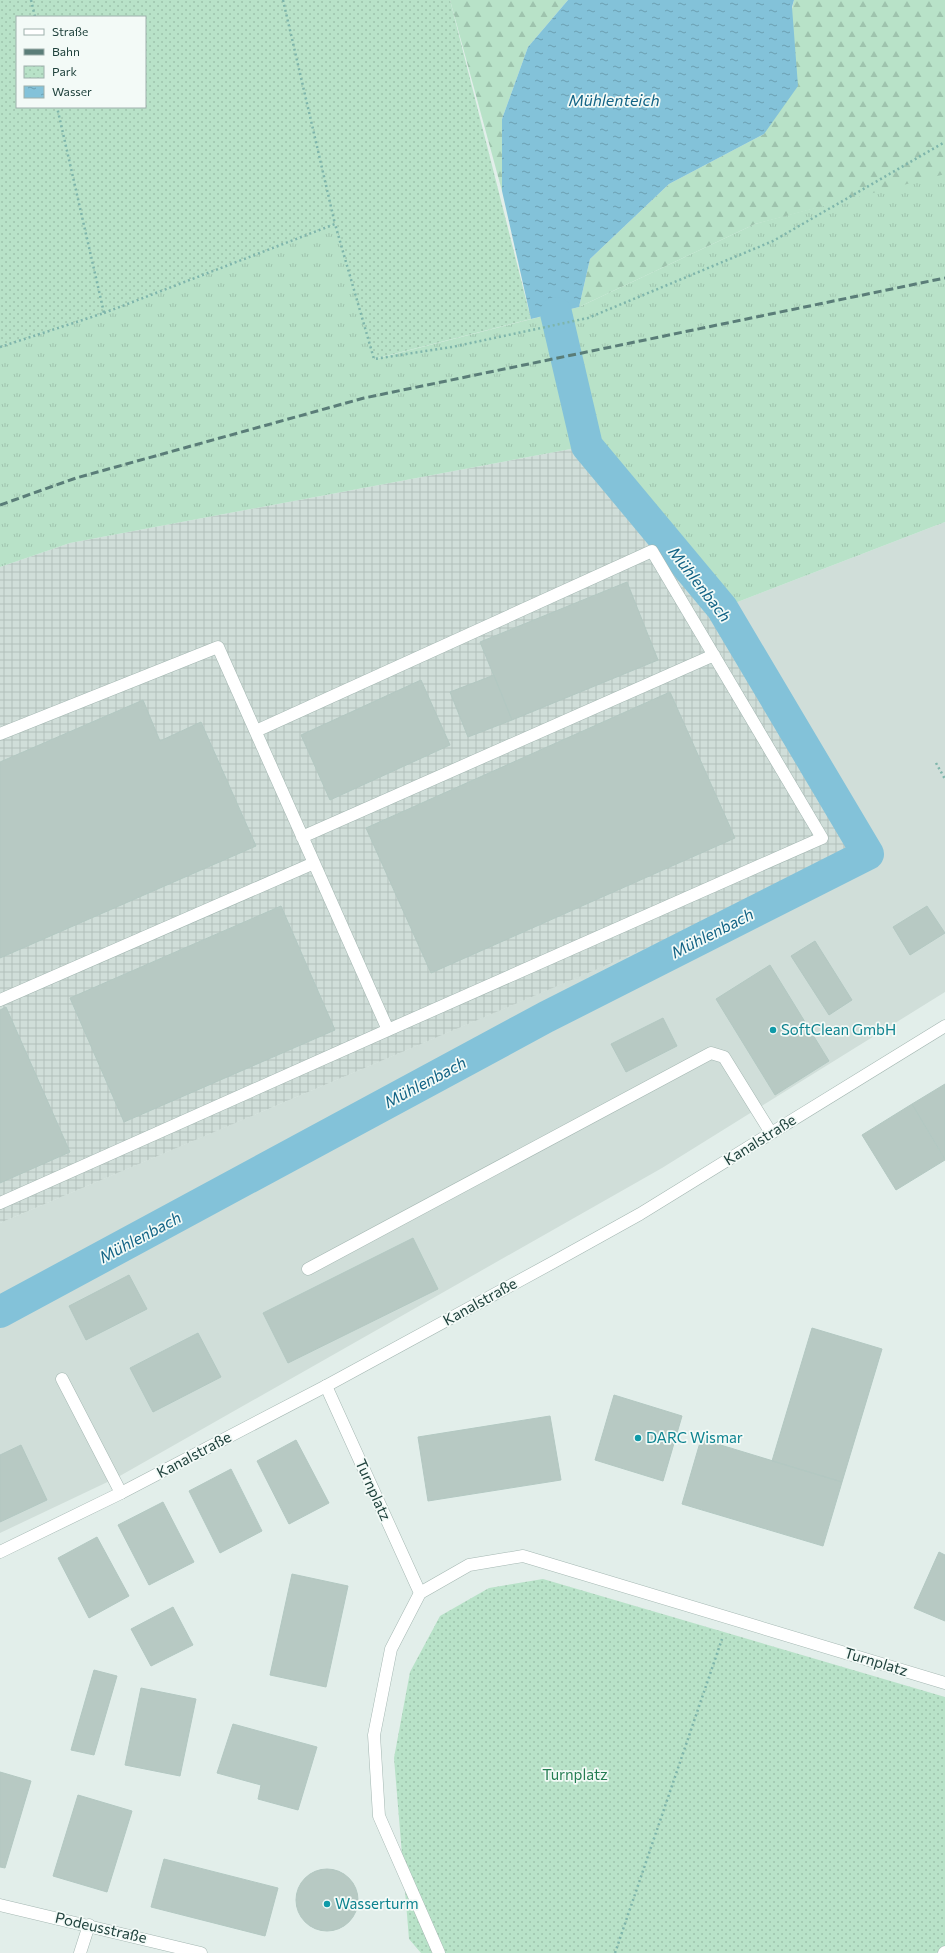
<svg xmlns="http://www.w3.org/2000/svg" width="945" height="1953" font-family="Commissioner,sans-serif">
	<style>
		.built { fill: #d0ded9 }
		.industrial { fill: url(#industrial-grid) }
		.grass { fill: url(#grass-tufts) }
		.forest { fill: url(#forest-firs) }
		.park { fill: url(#park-dots); fill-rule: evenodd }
		.water { fill: url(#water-ripples) }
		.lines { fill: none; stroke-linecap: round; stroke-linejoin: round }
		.canal { stroke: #83c2d9; stroke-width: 32 }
		.building { fill: #b7c9c3; stroke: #b3c8c2 }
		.service-casing { stroke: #a4b7b2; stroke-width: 13 }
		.minor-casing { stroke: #a4b7b2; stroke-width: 13 }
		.tertiary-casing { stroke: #a4b7b2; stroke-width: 13 }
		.path { stroke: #7eb5ab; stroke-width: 2.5; stroke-dasharray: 2 3; stroke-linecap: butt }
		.service { stroke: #fff; stroke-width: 12 }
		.minor { stroke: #fff; stroke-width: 12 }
		.tertiary { stroke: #fff; stroke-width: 12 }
		.rail { stroke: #5a7d78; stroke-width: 3; stroke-dasharray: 8 4; stroke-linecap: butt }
		.culture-dot { fill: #0f9aa8; stroke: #f3faf7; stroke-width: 1.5 }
		.labels { text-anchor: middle; stroke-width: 3.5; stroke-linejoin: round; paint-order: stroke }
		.culture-label { font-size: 15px; fill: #0d838f; stroke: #f3faf7; text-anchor: start }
		.street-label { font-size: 15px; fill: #1f413c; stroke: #f3faf7 }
		.park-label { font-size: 15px; fill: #247d52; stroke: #f3faf7 }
		.water-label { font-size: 16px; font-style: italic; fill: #126385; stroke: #f3faf7 }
	</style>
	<defs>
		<pattern id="industrial-grid" width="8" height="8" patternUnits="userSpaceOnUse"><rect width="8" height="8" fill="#d0ded9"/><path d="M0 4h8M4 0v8" fill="none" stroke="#b2c0bb"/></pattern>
		<pattern id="grass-tufts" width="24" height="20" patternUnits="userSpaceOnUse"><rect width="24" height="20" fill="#b8e2c8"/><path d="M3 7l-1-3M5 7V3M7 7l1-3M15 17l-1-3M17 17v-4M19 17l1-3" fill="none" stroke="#9ec3ad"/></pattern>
		<pattern id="forest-firs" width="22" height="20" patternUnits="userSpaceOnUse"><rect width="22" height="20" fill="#b8e2c8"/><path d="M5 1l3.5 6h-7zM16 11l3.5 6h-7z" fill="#9ec3ad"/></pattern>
		<pattern id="park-dots" width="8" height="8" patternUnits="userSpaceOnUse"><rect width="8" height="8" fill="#b8e2c8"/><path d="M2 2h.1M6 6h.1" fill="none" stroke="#9ec3ad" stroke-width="1.8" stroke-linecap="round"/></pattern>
		<pattern id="water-ripples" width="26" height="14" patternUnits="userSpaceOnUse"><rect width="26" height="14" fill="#83c2d9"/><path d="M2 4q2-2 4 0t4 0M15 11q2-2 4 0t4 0" fill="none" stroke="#6b9fb1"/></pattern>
	</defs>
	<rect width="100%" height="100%" fill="#e2eeea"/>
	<path class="built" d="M 945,522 L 945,992 L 662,1168 L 118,1477 L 0,1533 L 0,1223 L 867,854 L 722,608 Z"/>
	<path class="industrial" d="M 587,446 L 722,608 L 868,854 L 0,1223 L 0,567 L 70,543 Z"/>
	<path class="grass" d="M 945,173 L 945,522 L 722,608 L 587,446 L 70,543 L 0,567 L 0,347 L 104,313 L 335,224 L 375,359 L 579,307 L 755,224 Z"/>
	<path class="forest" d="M 450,0 L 568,0 L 528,47 L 502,119 L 502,191 Z
		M 794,0 L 945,0 L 945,174 L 755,224 L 579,307 L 590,259 L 669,184 L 764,134 Z"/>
	<path class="park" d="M 0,0 L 450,0 L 531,319 L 374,359 L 335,224 L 104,313 L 0,347 ZM 17,17 L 145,17 L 145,107 L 17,107 Z
		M 543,1579 L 945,1697 L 945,1949 L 936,1953 L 421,1953 L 409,1939 L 394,1758 L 410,1672 L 440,1616 L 489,1588 Z"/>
	<path class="water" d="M 568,0 L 794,0 L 792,7 L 798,86 L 764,134 L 669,184 L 590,259 L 579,307 L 531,319 L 502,191 L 502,119 L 528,47 Z"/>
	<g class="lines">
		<path class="canal" d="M 0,1312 L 546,1017 L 868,854 L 722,608 L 587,446 L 556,313"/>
	</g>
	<path class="building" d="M 627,582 L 658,660 L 512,720 L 480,642 Z
		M 494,675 L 512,720 L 468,737 L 450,692 Z
		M 421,680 L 450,745 L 330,800 L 301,735 Z
		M 670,692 L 735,838 L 431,973 L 366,828 Z
		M 143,700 L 160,741 L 201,722 L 256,846 L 0,958 L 0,762 Z
		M 281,906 L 335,1030 L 124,1122 L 70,998 Z
		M 927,906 L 945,933 L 910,955 L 893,927 Z
		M 815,941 L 852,1000 L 829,1015 L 791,956 Z
		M 770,965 L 829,1061 L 775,1095 L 716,999 Z
		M 6,1007 L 70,1152 L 0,1183 L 0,1010 Z
		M 663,1018 L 677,1046 L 626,1072 L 611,1044 Z
		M 945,1084 L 945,1159 L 912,1104 Z
		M 912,1104 L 945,1160 L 896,1190 L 862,1135 Z
		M 413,1238 L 438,1289 L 288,1363 L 263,1313 Z
		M 129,1275 L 147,1309 L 86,1340 L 69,1306 Z
		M 812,1328 L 882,1349 L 842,1482 L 772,1461 Z
		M 198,1333 L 221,1377 L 153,1412 L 130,1368 Z
		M 614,1395 L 682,1416 L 663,1481 L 595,1460 Z
		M 550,1416 L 561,1480 L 428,1501 L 418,1437 Z
		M 701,1439 L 842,1482 L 823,1546 L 682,1504 Z
		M 296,1440 L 329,1503 L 289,1524 L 257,1461 Z
		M 21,1445 L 47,1500 L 0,1522 L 0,1455 Z
		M 231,1469 L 262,1531 L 220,1553 L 189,1491 Z
		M 163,1502 L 194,1562 L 149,1585 L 118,1525 Z
		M 97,1537 L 129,1596 L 89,1618 L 58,1558 Z
		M 939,1552 L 945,1555 L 945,1621 L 914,1608 Z
		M 292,1574 L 348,1586 L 326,1687 L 270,1675 Z
		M 173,1607 L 193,1645 L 151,1666 L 131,1629 Z
		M 94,1670 L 117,1676 L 94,1755 L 71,1750 Z
		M 141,1688 L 196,1699 L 180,1776 L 125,1765 Z
		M 233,1724 L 317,1747 L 298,1810 L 258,1799 L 261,1785 L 217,1773 Z
		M 0,1772 L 31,1781 L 5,1868 L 0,1867 Z
		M 78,1795 L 132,1811 L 107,1892 L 53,1876 Z
		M 164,1859 L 278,1888 L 265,1936 L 151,1907 Z
		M296 1900a31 31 0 1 1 62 0a31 31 0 1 1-62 0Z"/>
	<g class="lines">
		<defs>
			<path id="service" d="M 256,731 L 652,551 L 822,838 L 388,1030 L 314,863
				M 0,734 L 218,647 L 314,863 L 0,1000
				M 302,837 L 714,655
				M 0,1203 L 388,1030
				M 308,1269 L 711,1053 L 724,1057 L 771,1133
				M 62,1379 L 121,1493
				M 80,1953 L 89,1925"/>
			<path id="minor" d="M 326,1386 L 420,1593
				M 0,1905 L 201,1953
				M 439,1953 L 379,1816 L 374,1735 L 391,1649 L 420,1593 L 469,1565 L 523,1556 L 945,1683
				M 944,1953 L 945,1952"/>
			<path id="tertiary" d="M 0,1552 L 121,1493 L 326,1386 L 550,1264 L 640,1214 L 945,1026"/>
		</defs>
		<use href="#service" class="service-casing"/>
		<use href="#minor" class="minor-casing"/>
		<use href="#tertiary" class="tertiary-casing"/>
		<path class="path" d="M 31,0 L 35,17
			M 283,0 L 335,224
			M 104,313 L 335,224 L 374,359 L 452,347 L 588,318 L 773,241 L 945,142
			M 0,347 L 104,313 L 57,107
			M 936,763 L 945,779
			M 615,1953 L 722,1639"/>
		<use href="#service" class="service"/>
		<use href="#minor" class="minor"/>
		<use href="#tertiary" class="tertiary"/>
		<path class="rail" d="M 0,505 L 76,478 L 364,398 L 945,278"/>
	</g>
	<g class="culture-dot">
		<circle cx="773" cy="1030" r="4"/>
		<circle cx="638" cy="1438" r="4"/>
		<circle cx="327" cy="1904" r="4"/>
	</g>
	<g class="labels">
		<g class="culture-label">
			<text x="781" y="1035">SoftClean GmbH</text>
			<text x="646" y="1443">DARC Wismar</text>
			<text x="335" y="1909">Wasserturm</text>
		</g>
		<g class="street-label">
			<text transform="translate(760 1140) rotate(-32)" y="5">Kanalstraße</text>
			<text transform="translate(480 1302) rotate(-29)" y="5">Kanalstraße</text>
			<text transform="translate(194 1455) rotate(-28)" y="5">Kanalstraße</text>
			<text transform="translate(373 1490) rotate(66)" y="5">Turnplatz</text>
			<text transform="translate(876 1662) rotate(17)" y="5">Turnplatz</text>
			<text transform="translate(101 1928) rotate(13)" y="5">Podeusstraße</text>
		</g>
		<g class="park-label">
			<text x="575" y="1780">Turnplatz</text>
		</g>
		<g class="water-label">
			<text x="614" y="106">Mühlenteich</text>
			<text transform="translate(700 584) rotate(52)" y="6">Mühlenbach</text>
			<text transform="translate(712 933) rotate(-27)" y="6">Mühlenbach</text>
			<text transform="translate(425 1082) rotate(-28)" y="6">Mühlenbach</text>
			<text transform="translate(140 1237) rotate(-28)" y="6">Mühlenbach</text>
		</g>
	</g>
	<rect x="16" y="16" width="130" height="92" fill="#f3faf7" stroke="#9eb0ac"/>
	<rect x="24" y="29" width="20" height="6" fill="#ffffff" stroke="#9eb0ac"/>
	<text x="52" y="36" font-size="12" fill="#1f413c">Straße</text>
	<rect x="24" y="49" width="20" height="6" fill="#5a7d78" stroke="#9eb0ac"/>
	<text x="52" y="56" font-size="12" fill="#1f413c">Bahn</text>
	<rect x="24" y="66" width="20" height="12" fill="url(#park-dots)" stroke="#9eb0ac"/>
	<text x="52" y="76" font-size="12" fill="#1f413c">Park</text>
	<rect x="24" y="86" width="20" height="12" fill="url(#water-ripples)" stroke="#9eb0ac"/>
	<text x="52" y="96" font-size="12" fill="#1f413c">Wasser</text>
</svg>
